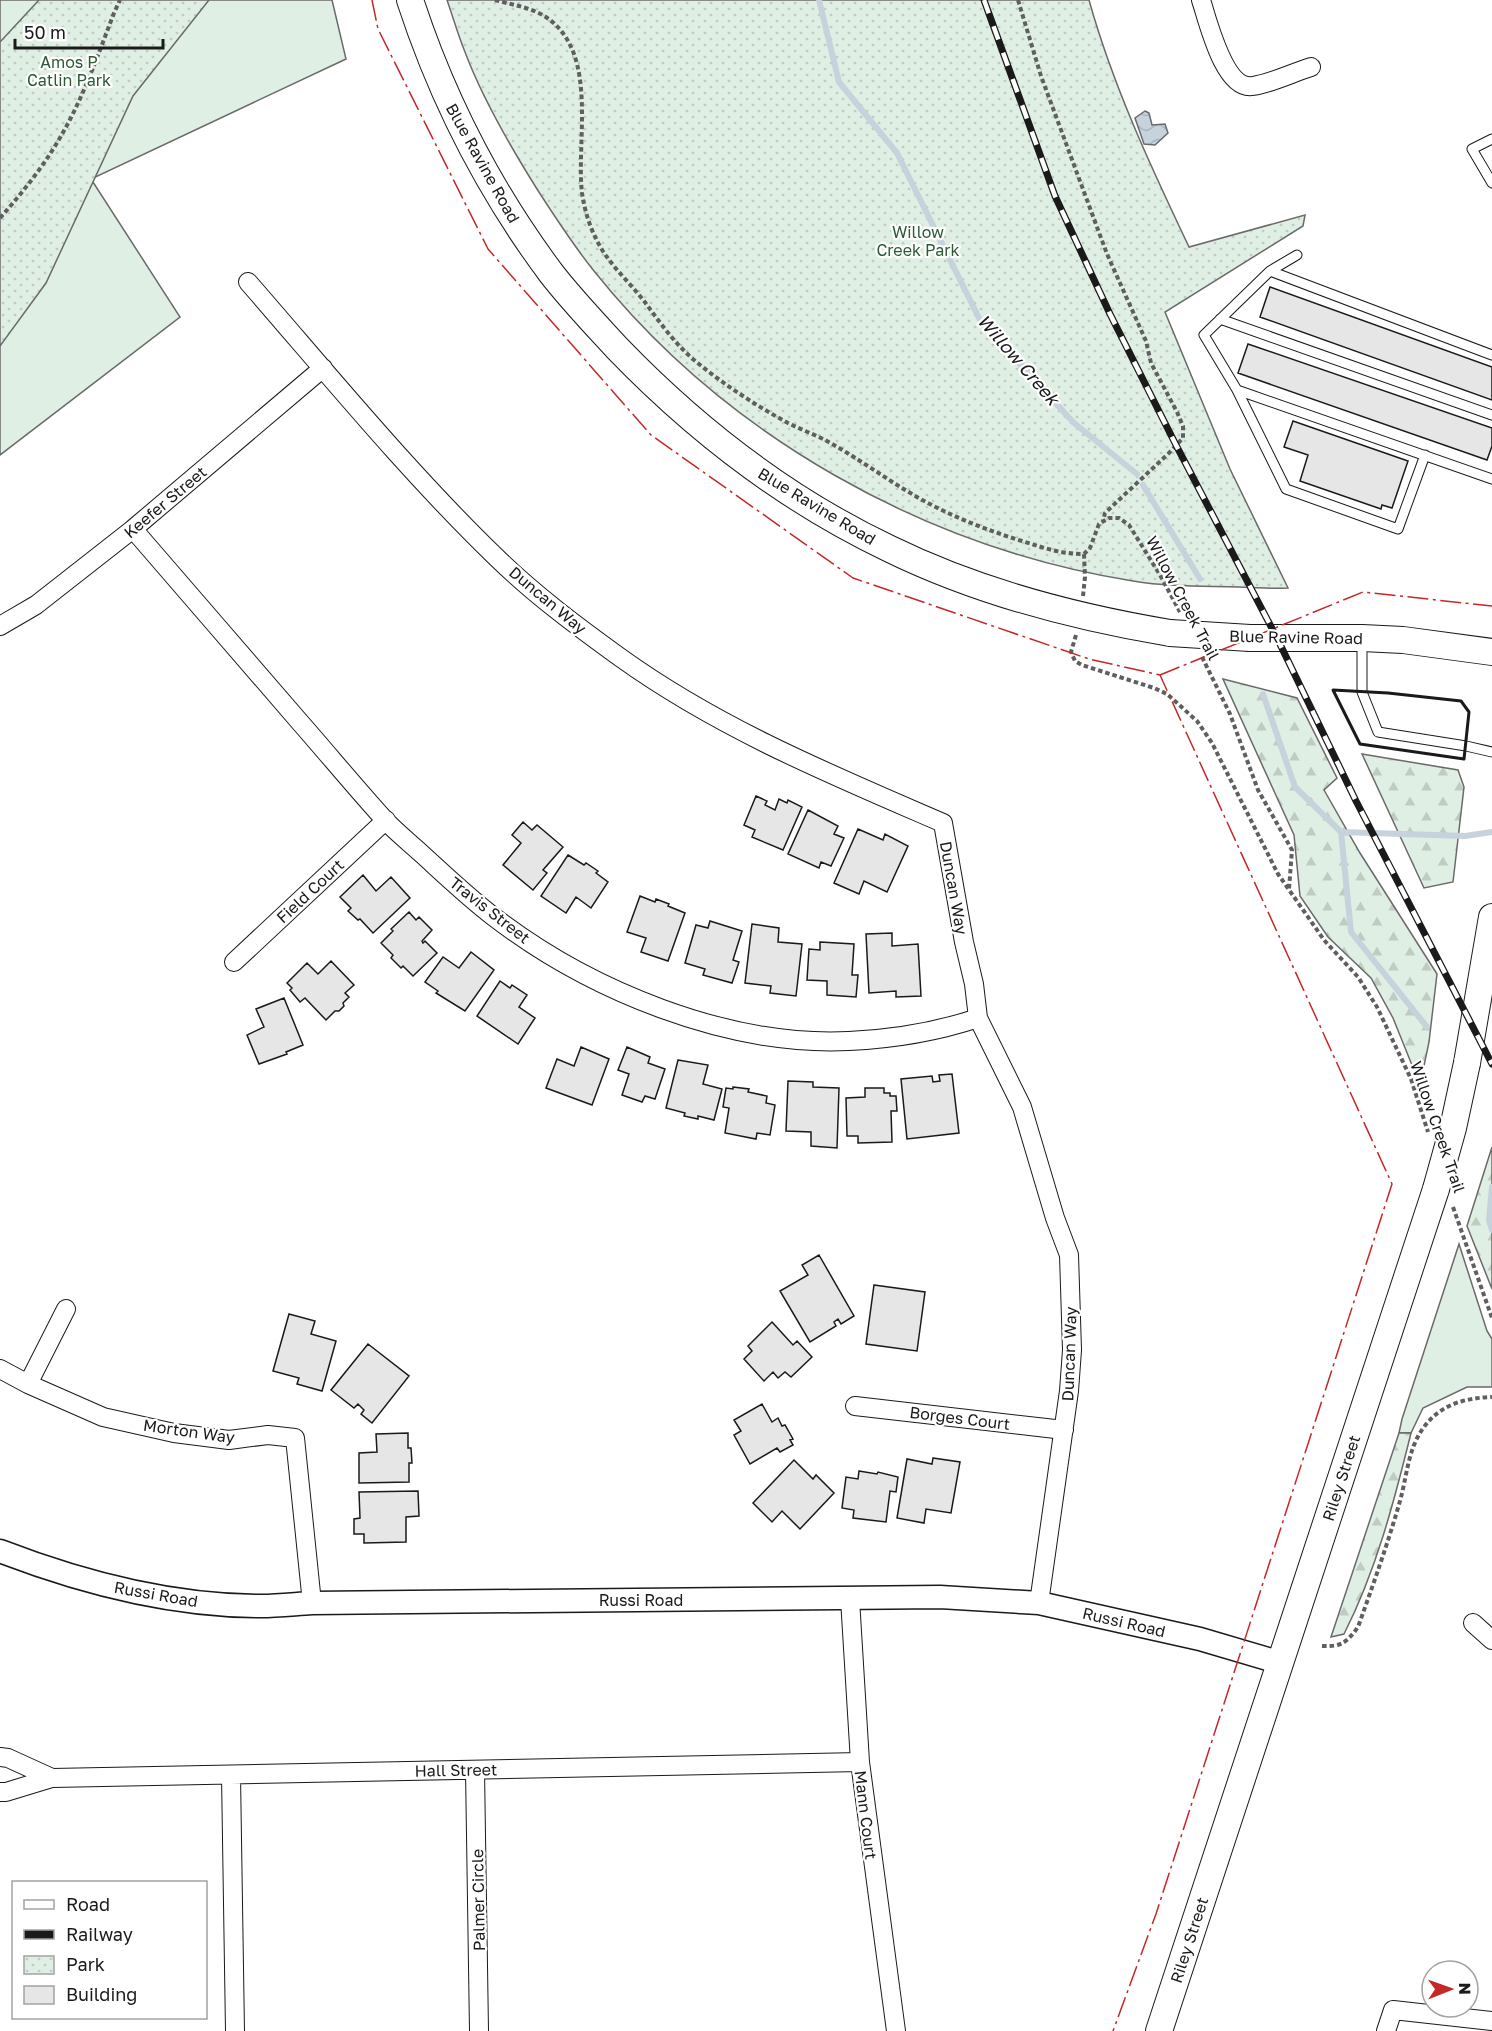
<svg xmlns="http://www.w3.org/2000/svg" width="1492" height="2031" font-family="'Golos Text',sans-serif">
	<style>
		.green { fill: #e0efe3; stroke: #6a6a6a; stroke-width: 1.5 }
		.forest { fill: url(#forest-firs); stroke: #6a6a6a; stroke-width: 1.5 }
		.park { fill: url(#park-dots); stroke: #6a6a6a; stroke-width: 1.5 }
		.water { fill: url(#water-waves); stroke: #6a6a6a; stroke-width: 1.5 }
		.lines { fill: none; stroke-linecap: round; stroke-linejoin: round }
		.stream { stroke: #c6d2dc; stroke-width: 6 }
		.building { fill: #e6e6e6; stroke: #1a1a1a; stroke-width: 1.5 }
		.service-casing { stroke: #1a1a1a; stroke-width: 11 }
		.minor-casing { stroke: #1a1a1a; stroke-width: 20 }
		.tertiary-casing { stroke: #1a1a1a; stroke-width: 25 }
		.secondary-casing { stroke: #1a1a1a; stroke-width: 28 }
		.path { stroke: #5f5f5f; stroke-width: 4; stroke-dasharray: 4.5 3; stroke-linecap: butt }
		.service { stroke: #fff; stroke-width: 9 }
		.minor { stroke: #fff; stroke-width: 18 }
		.tertiary { stroke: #fff; stroke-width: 22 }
		.secondary { stroke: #fff; stroke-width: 26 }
		.rail-casing { stroke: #1a1a1a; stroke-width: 7 }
		.rail { stroke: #fff; stroke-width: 4.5; stroke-dasharray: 14; stroke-linecap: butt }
		.secondary-bridge-casing { stroke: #1a1a1a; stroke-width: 28; stroke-linecap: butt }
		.secondary-bridge { stroke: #fff; stroke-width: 26 }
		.wall { stroke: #1a1a1a; stroke-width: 3 }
		.power { stroke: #c62828; stroke-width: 1.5; stroke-dasharray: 21 4.5 3 4.5; stroke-linecap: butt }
		.labels { text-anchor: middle; stroke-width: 4.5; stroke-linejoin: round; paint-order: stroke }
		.park-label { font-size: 16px; fill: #2b5a34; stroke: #fff }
		.street-label { font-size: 16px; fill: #1a1a1a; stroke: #fff }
		.water-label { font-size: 18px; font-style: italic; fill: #1a1a1a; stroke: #fff }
	</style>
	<defs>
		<pattern id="forest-firs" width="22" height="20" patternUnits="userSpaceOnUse" patternTransform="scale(1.5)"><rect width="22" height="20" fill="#e0efe3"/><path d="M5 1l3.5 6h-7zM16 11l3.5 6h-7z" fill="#c0ccc2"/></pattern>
		<pattern id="park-dots" width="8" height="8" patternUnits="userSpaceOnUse" patternTransform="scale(1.5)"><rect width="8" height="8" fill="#e0efe3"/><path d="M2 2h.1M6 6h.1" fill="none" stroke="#c0ccc2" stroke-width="1.8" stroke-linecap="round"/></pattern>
		<pattern id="water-waves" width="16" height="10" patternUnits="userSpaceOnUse" patternTransform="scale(1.5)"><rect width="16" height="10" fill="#c6d2dc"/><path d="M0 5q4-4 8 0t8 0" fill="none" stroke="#aab4bc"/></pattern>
	</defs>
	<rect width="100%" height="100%" fill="#fff"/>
	<path class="green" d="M 0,0 L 332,0 L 346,59 L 91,179 L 180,317 L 0,455 Z
		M 1459,1244 L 1487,1331 L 1492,1339 L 1492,1387 L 1467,1387 L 1423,1408 L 1411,1433 L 1399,1433 L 1402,1419 Z"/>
	<path class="forest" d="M 1223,679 L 1297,698 L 1337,778 L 1324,790 L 1360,853 L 1437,974 L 1429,1042 L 1420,1085 L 1393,1018 L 1371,978 L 1328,937 L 1300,896 L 1294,835 Z
		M 1362,754 L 1458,770 L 1464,787 L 1453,882 L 1424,888 Z
		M 1492,1147 L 1492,1289 L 1467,1226 Z
		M 1399,1433 L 1411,1433 C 1394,1502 1376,1571 1344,1634 L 1331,1637 Z"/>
	<path class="park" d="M 39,0 L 209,0 L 133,96 L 46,283 L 0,346 L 0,42 Z
		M 447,0 L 1089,0 C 1113,86 1151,167 1189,247 L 1305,215 L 1303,226 L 1165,312 L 1230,469 L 1288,588 C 1271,589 1255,588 1238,587 C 1203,586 1169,587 1133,581 C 925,548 726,436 594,271 C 573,245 555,217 537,189 C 510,146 483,100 465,52 C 458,35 453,17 447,0 Z"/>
	<path class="water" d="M 1145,111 L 1149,113 L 1152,125 L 1165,124 L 1168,133 L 1155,145 L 1144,144 L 1135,118 Z"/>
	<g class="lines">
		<path class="stream" d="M 819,0 L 839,82 L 897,153 L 981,322 L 1074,423 L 1137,474
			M 1143,485 L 1200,579
			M 1263,694 L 1295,787 L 1341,832 L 1351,932 L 1427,1027
			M 1341,832 L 1465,836 L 1492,832
			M 1492,1187 L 1489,1220 L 1492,1230"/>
	</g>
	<path class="building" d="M 1270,287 L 1492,367 L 1492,400 L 1260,317 Z
		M 1248,344 L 1492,428 L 1492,446 L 1487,460 L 1238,373 Z
		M 1293,421 L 1408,461 L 1392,508 L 1382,505 L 1381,509 L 1300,481 L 1308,455 L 1284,447 Z
		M 756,796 L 767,801 L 765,805 L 775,810 L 779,799 L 787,803 L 788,800 L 802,807 L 783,850 L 752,837 L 755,830 L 744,825 Z
		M 808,810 L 838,826 L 834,834 L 844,838 L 831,866 L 821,862 L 819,868 L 788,854 Z
		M 523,822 L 532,830 L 537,825 L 563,847 L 543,870 L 547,873 L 533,890 L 503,865 L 521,843 L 512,835 Z
		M 858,829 L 883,840 L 885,834 L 908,846 L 887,892 L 864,881 L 859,894 L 834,883 Z
		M 568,855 L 584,865 L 586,863 L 598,871 L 596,873 L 608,882 L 591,908 L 576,897 L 566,913 L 541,896 Z
		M 363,875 L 376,891 L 391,877 L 410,898 L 373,933 L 360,919 L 358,920 L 348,911 L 351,908 L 340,897 Z
		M 640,896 L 655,902 L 656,899 L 669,904 L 668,906 L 685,913 L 668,961 L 641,952 L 646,938 L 627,932 Z
		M 409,912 L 416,920 L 419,917 L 432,930 L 422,941 L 423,943 L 425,941 L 437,953 L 413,976 L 403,966 L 401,968 L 391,958 L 393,955 L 381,943 L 393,931 L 391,929 Z
		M 710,921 L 742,931 L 733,960 L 739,962 L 732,983 L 703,975 L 705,969 L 685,963 L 696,925 L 708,928 Z
		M 752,924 L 779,928 L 778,942 L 802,944 L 796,996 L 770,993 L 771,986 L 745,983 Z
		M 892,933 L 892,946 L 918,944 L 921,996 L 896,997 L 896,991 L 869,993 L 866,934 Z
		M 820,942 L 854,944 L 852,975 L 858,975 L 856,997 L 827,995 L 827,981 L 807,980 L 809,949 L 820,950 Z
		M 471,952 L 494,970 L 465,1011 L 436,993 L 438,991 L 425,982 L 443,957 L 459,968 Z
		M 331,961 L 354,985 L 345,993 L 349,997 L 343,1003 L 344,1006 L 339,1011 L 335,1011 L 326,1020 L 305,998 L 300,1002 L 290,990 L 292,988 L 287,983 L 307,963 L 318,974 Z
		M 500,981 L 510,988 L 512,985 L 527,995 L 519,1007 L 535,1018 L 518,1044 L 477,1016 Z
		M 284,998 L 303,1045 L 286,1052 L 287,1054 L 259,1064 L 247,1035 L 264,1027 L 256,1009 Z
		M 581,1047 L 609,1059 L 592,1105 L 546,1088 L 557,1059 L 574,1066 Z
		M 627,1047 L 650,1057 L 648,1063 L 665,1069 L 655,1099 L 645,1096 L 642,1102 L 622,1095 L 629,1074 L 618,1070 Z
		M 678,1060 L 708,1065 L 703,1084 L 722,1089 L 714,1120 L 698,1116 L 698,1119 L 684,1116 L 685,1113 L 666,1108 Z
		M 952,1074 L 959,1133 L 907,1139 L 901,1079 L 932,1076 L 933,1082 L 940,1081 L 939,1075 Z
		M 788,1081 L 813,1082 L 813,1087 L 839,1088 L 837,1148 L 811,1146 L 811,1132 L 786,1131 Z
		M 733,1087 L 749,1089 L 748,1092 L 767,1096 L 766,1103 L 775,1105 L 770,1135 L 757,1133 L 756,1139 L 725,1133 L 729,1108 L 723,1107 L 726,1088 L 733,1089 Z
		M 865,1088 L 884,1088 L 884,1093 L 890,1093 L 890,1096 L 896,1096 L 897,1111 L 891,1111 L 892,1142 L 858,1143 L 858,1136 L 847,1136 L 846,1098 L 865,1097 Z
		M 819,1255 L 854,1316 L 841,1324 L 838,1319 L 834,1322 L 836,1326 L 810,1342 L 780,1291 L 808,1275 L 802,1265 Z
		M 874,1285 L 925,1292 L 917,1351 L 866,1344 Z
		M 289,1314 L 315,1321 L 311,1334 L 336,1341 L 322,1391 L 297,1384 L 299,1378 L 273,1371 Z
		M 772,1322 L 793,1345 L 797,1341 L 812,1357 L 791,1377 L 785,1372 L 778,1378 L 773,1372 L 764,1381 L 744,1359 L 752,1351 L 748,1346 Z
		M 368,1344 L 409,1376 L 372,1423 L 361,1414 L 364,1410 L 358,1404 L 354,1408 L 331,1390 Z
		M 762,1404 L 772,1422 L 778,1418 L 782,1426 L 785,1425 L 793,1439 L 790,1440 L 793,1445 L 780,1452 L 777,1448 L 750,1464 L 734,1435 L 741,1431 L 734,1420 Z
		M 408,1433 L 408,1448 L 411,1448 L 412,1463 L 409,1463 L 409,1482 L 359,1483 L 359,1453 L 377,1452 L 376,1434 Z
		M 933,1458 L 960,1462 L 951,1513 L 926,1509 L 924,1523 L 897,1518 L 907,1459 L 932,1464 Z
		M 794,1460 L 813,1479 L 816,1475 L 834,1493 L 800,1529 L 782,1511 L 772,1522 L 753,1503 Z
		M 859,1471 L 877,1474 L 878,1472 L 898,1477 L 896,1492 L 890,1491 L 886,1522 L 853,1518 L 854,1510 L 842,1508 L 846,1477 L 858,1479 Z
		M 418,1491 L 419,1516 L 406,1517 L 406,1542 L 364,1543 L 364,1534 L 354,1534 L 354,1519 L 360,1518 L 359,1492 Z"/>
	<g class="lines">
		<defs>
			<path id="service" d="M 1492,139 L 1472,149 L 1492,183
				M 1270,271 L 1297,255
				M 1220,319 L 1492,415
				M 1237,390 L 1204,335 L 1270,271 L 1492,355
				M 1425,455 L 1398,529 L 1286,489 L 1237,390 L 1492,479
				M 1362,640 L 1362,692 L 1378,732 L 1466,746 L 1492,752"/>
			<path id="minor" d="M 1201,0 C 1208,21 1224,91 1253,86 C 1272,83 1292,73 1311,67
				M 248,282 C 329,375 408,472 497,558 C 535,595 578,627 621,658 C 720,729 832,775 943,823 L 964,942 L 974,984 L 978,1018 L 1022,1107 L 1055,1218 L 1069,1255 L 1072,1350 L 1069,1391 L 1039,1603
				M 133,529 C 188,593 243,656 298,720 C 327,753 355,787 384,819 C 396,832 410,843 423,855 C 446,876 469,898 494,917 C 589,990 727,1047 849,1041 C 893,1039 936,1032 978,1018
				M 0,626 L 36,605 L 133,529 L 323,368
				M 234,962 L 386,820
				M 0,1369 L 28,1384 L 103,1417 L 174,1433 L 229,1440 L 268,1435 L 295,1438 L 312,1603
				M 28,1384 L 66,1309
				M 855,1406 L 1064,1430
				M 850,1599 L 860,1762 L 896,2031
				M 1473,1623 L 1492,1640
				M 0,1757 L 8,1758 L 52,1778
				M 475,1770 L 479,2031
				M 231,1775 L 235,2031
				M 0,1792 L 6,1792 L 52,1778 L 860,1762
				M 1386,2031 L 1393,2010 L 1492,2021"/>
			<path id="tertiary" d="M 0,1551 C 83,1583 171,1606 261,1606 C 278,1606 295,1604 312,1603 L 940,1597 L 1039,1603 L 1200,1639 L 1281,1663"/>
			<path id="secondary" d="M 410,0 C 442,98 489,190 551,273 C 571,299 595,324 617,348 C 696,430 787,500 890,549 C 978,592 1074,617 1170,633
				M 1250,638 L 1362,638 L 1403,640 L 1492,652
				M 1467,1063 L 1492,917
				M 1159,2031 L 1436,1189"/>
		</defs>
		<use href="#service" class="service-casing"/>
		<use href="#minor" class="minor-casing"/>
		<use href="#tertiary" class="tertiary-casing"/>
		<use href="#secondary" class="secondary-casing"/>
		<path class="path" d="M 495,0 C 513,5 535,8 550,20 C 598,57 576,141 582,193 C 585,213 591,231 601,248 C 613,268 630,283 644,301 C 659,321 674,343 694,360 C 723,384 755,405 788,423 C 800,429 813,434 825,440 C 860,459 891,483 926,502 C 956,518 989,531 1022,541 C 1044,548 1061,554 1084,554 L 1090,548 L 1099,524 L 1109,518 L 1119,518 L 1129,525 L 1160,575 L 1180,612
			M 1018,0 L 1041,76 L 1107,254 L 1146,341 L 1151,363 L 1177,412 L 1183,426 L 1183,438 L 1169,453 L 1105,513 L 1103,521
			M 0,218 C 22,193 44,166 61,136 C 83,98 98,55 114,13 L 120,0
			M 1083,596 L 1085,577 L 1084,554
			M 1076,635 L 1071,652 L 1075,661 L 1082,665 L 1154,688 L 1167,694 L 1197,721 L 1212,743 L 1278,874 L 1324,940 L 1358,977 L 1377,1007 L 1411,1079 L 1428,1132
			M 1202,657 L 1230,714 L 1258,790 L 1292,850 L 1289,889
			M 1453,1207 L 1492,1318
			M 1322,1646 C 1342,1647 1347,1642 1358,1627 C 1373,1585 1388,1543 1400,1501 C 1407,1476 1408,1448 1424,1427 C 1441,1404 1465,1398 1492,1397"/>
		<use href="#service" class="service"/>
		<use href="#minor" class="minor"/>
		<use href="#tertiary" class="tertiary"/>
		<use href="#secondary" class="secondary"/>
		<defs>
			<path id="rail" d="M 984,0 L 1055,196 L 1110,314 L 1176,445 L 1277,638 L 1356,801 L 1492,1064"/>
		</defs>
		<use href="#rail" class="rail-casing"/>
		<use href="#rail" class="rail"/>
		<defs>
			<path id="secondary-bridge" d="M 1170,633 L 1250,638
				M 1436,1189 L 1453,1128 L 1467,1063"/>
		</defs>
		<use href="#secondary-bridge" class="secondary-bridge-casing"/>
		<use href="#secondary-bridge" class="secondary-bridge"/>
		<path class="wall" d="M 1333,690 L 1388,693 L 1461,701 L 1469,712 L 1464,759 L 1360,744 Z"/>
		<path class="power" d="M 372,0 L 378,29 L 488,249 L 651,435 L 853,578 L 1089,659 L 1160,675 L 1392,1184 L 1156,1914 L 1113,2031
			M 1160,675 L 1363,592 L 1492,606"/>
	</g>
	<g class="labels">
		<g class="park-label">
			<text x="69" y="68">Amos P<tspan x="69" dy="18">Catlin Park</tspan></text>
			<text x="918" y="238">Willow<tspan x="918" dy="18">Creek Park</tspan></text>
		</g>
		<g class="street-label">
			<text transform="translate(483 163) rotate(61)" y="6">Blue Ravine Road</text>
			<text transform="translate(165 502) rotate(-40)" y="6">Keefer Street</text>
			<text transform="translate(817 506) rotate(31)" y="6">Blue Ravine Road</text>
			<text transform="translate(1183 598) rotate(62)" y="6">Willow Creek Trail</text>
			<text transform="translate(548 600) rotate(40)" y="6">Duncan Way</text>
			<text transform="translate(1296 637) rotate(1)" y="6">Blue Ravine Road</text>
			<text transform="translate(954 888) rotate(80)" y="6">Duncan Way</text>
			<text transform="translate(310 891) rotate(-43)" y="6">Field Court</text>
			<text transform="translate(490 910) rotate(38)" y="6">Travis Street</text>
			<text transform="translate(1438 1127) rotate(71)" y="6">Willow Creek Trail</text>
			<text transform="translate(1069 1354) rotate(-88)" y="6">Duncan Way</text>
			<text transform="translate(960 1418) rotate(7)" y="6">Borges Court</text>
			<text transform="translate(189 1431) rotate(8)" y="6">Morton Way</text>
			<text transform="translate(1341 1478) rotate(-72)" y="6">Riley Street</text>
			<text transform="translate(156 1594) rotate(10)" y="6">Russi Road</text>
			<text x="641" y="1606">Russi Road</text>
			<text transform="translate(1124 1622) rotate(13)" y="6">Russi Road</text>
			<text transform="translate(456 1770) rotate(-1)" y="6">Hall Street</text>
			<text transform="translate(866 1815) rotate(83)" y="6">Mann Court</text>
			<text transform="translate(478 1900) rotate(-91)" y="6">Palmer Circle</text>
			<text transform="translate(1189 1940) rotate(-72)" y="6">Riley Street</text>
		</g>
		<g class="water-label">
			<text transform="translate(1018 360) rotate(49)" y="6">Willow Creek</text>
		</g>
	</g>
	<rect x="12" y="1881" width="195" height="138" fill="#ffffff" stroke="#a3a3a3" stroke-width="1.5"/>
	<rect x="24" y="1900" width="30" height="9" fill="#ffffff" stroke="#a3a3a3" stroke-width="1.5"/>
	<text x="66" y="1911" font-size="18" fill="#1a1a1a">Road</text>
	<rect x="24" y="1930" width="30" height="9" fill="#1a1a1a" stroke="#a3a3a3" stroke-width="1.5"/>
	<text x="66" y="1941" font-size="18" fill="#1a1a1a">Railway</text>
	<rect x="24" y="1956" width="30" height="18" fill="url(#park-dots)" stroke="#a3a3a3" stroke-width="1.5"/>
	<text x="66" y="1971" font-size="18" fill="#1a1a1a">Park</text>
	<rect x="24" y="1986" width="30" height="18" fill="#e6e6e6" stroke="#a3a3a3" stroke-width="1.5"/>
	<text x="66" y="2001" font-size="18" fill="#1a1a1a">Building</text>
	<g transform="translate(1450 1989) rotate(89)"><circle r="28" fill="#ffffff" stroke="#a3a3a3" stroke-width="1.5"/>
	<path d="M0-4.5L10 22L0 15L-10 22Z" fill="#c62828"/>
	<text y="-9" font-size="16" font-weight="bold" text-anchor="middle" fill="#1a1a1a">N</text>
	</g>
	<path d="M15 39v9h148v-9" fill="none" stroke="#1a1a1a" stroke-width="3"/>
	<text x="24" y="39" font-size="18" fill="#1a1a1a" stroke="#ffffff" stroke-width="4.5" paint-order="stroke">50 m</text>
</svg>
